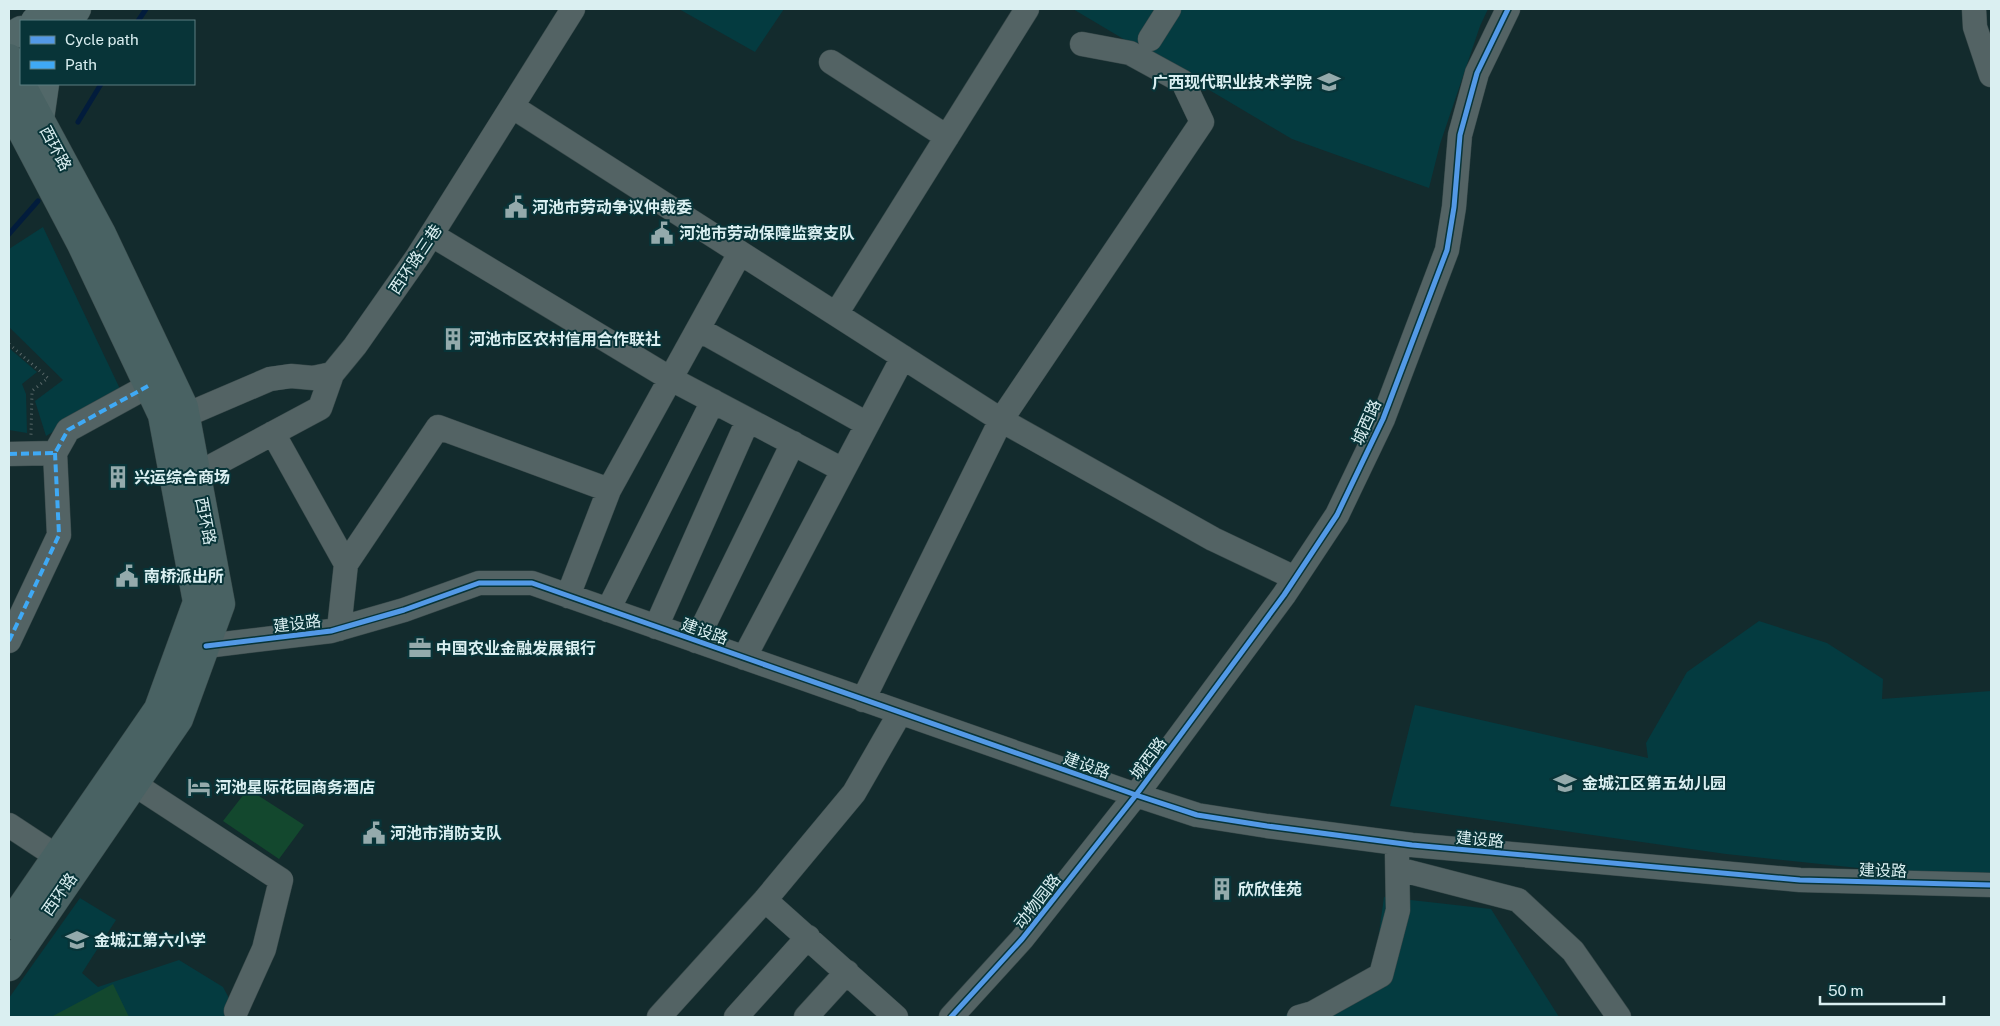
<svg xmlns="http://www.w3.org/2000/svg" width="2000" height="1026" font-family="'Public Sans','Noto Sans SC',sans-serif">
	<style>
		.built { fill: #043b40 }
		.green { fill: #13482e }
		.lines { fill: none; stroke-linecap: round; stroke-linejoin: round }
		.stream { stroke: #021c3c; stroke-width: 5 }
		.minor-casing { stroke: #374849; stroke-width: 25 }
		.major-casing { stroke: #374849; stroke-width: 29 }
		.highway-casing { stroke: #374849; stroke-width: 29 }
		.path { stroke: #596869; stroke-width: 3; stroke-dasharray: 1 4; stroke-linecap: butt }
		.minor { stroke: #536364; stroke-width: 24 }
		.major { stroke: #526869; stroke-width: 28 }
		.highway { stroke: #496263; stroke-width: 28 }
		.quiet { stroke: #3fa9f5; stroke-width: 4; stroke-dasharray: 8 4; stroke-linecap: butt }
		.cycleway-casing { stroke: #083438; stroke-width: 8 }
		.cycleway { stroke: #5399e6; stroke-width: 5 }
		.labels { text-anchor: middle; stroke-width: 4; stroke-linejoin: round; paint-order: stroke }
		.poi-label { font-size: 16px; font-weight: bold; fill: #daeff1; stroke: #083438; text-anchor: start }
		.street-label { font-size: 16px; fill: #daeff1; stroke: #083438 }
	</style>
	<rect width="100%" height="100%" fill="#132b2d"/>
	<path class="built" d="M 679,9 L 784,9 L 755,52 Z
		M 1073,9 L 1488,9 L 1480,26 L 1440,144 L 1429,188 L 1292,139 Z
		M 43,227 L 121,391 L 46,436 L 35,401 L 63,380 L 9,327 L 9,249 Z
		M 9,348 L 37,372 L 22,384 L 26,394 L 27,433 L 9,430 Z
		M 1759,621 L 1827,643 L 1883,679 L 1882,699 L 1991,691 L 1991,882 L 1726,854 L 1390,806 L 1415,705 L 1648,758 L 1646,743 L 1687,672 Z
		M 1384,897 L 1491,909 L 1559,1017 L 1284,1017 L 1296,1005 L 1318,1001 L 1374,969 Z
		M 80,898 L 116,920 L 82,973 L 98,987 L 179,960 L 223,987 L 239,1017 L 9,1017 L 9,998 Z"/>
	<path class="green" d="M 248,789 L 304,825 L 279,859 L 223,821 Z
		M 113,984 L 129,1017 L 51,1017 Z"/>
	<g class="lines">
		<path class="stream" d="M 138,21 L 146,9
			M 78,122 L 101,84
			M 9,234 L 38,201"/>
		<defs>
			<path id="minor" d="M 1974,9 L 1975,27 L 1991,75
				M 1150,39 L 1169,9
				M 1082,44 L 1130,53 L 1183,82 L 1202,122 L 1001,420 L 1213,539 L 1295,578
				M 831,62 L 947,137
				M 513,107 L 1001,420 L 863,700
				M 432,235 L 671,379 L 843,470
				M 836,314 L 1027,9
				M 698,329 L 867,424
				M 186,415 L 270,379 L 291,376 L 313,378 L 332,374 L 355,346 L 418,256 L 573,9
				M 273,433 L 346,564
				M 9,454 L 55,453 L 68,430 L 148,386
				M 197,474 L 320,408 L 332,374
				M 568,596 L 609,490 L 740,253
				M 608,610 L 713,401
				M 656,627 L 748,420
				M 339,629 L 346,564 L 438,427 L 609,490
				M 9,641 L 59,535 L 55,453
				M 696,641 L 793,443
				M 206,646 L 331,631 L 404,610 L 479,583 L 532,583 L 1136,795 L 1197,815 L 1267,826 L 1412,845 L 1800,880 L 1991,885
				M 744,658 L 903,357
				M 134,784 L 281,880 L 264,949 L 236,1011
				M 9,825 L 56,856
				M 1398,869 L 1518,900 L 1573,951 L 1619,1017
				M 765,900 L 896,1017
				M 659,1017 L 765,900 L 854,793 L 900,713
				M 736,1017 L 808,937
				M 806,1017 L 847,972
				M 951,1017 L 1022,939 L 1136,795 L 1284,595 L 1337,515 L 1383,419 L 1447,250 L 1454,207 L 1460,135 L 1477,73 L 1508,9
				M 1299,1017 L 1313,1013 L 1381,975 L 1398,910 L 1397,855"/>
			<path id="major" d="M 35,21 L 42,17 L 47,9
				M 69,21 L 77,9
				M 9,37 L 21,30
				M 40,119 L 45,84"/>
			<path id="highway" d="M 9,58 L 21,84
				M 9,107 L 81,244 L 162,415 L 197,602 L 158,709 L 9,925
				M 9,967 L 179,719 L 221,604 L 184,407 L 102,234 L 21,84"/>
		</defs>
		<use href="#minor" class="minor-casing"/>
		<use href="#major" class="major-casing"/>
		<use href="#highway" class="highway-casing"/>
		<path class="path" d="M 9,344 L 48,378 L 32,391 L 31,435"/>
		<use href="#minor" class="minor"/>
		<use href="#major" class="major"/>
		<use href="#highway" class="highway"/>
		<path class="quiet" d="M 9,454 L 55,453 L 68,430 L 148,386
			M 9,641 L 59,535 L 55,453"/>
		<defs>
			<path id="cycleway" d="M 206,646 L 331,631 L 404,610 L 479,583 L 532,583 L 1136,795 L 1197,815 L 1267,826 L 1412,845 L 1800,880 L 1991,885
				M 951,1017 L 1022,939 L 1136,795 L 1284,595 L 1337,515 L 1383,419 L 1447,250 L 1454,207 L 1460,135 L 1477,73 L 1508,9"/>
		</defs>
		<use href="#cycleway" class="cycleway-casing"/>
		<use href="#cycleway" class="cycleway"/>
	</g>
	<defs>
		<symbol id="school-bare" viewBox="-9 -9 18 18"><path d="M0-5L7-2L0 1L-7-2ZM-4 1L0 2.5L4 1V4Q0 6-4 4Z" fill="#94aaac" stroke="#083438" stroke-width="2.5" paint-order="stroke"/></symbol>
		<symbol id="civic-bare" viewBox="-9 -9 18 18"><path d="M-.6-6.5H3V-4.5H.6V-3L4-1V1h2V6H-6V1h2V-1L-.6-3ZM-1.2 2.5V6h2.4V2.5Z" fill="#94aaac" stroke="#083438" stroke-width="2.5" paint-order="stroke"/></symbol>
		<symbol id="building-bare" viewBox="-9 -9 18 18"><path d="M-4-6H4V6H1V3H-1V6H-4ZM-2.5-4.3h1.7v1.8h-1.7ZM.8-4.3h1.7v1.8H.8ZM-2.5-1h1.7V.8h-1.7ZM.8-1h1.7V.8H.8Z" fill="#94aaac" stroke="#083438" stroke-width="2.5" paint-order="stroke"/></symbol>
		<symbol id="office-bare" viewBox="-9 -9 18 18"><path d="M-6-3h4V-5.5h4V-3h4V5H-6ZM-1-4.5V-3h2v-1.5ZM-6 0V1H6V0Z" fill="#94aaac" stroke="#083438" stroke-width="2.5" paint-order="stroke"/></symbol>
		<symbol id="hotel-bare" viewBox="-9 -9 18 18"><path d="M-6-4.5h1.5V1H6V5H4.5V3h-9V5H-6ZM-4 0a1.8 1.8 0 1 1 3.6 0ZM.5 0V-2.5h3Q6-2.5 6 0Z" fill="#94aaac" stroke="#083438" stroke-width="2.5" paint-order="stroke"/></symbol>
	</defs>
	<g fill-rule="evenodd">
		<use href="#school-bare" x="1313" y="66" width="32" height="32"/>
		<use href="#civic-bare" x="500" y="191" width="32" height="32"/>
		<use href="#civic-bare" x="646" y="217" width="32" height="32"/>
		<use href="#building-bare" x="437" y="323" width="32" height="32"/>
		<use href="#building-bare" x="102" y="461" width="32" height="32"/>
		<use href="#civic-bare" x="111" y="560" width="32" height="32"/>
		<use href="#office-bare" x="404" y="632" width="32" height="32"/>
		<use href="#school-bare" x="1549" y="767" width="32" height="32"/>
		<use href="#hotel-bare" x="183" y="771" width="32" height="32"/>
		<use href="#civic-bare" x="358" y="817" width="32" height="32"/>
		<use href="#building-bare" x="1206" y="873" width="32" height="32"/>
		<use href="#school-bare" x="61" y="924" width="32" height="32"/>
	</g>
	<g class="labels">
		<g class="poi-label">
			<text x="1312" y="88" text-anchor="end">广西现代职业技术学院</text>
			<text x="532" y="213">河池市劳动争议仲裁委</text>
			<text x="679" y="239">河池市劳动保障监察支队</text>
			<text x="469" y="345">河池市区农村信用合作联社</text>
			<text x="134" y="483">兴运综合商场</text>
			<text x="144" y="582">南桥派出所</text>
			<text x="436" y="654">中国农业金融发展银行</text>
			<text x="1582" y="789">金城江区第五幼儿园</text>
			<text x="215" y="793">河池星际花园商务酒店</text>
			<text x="390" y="839">河池市消防支队</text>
			<text x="1238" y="895">欣欣佳苑</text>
			<text x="94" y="946">金城江第六小学</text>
		</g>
		<g class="street-label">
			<text transform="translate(56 148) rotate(62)" y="6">西环路</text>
			<text transform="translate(415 259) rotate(-56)" y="6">西环路三巷</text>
			<text transform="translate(1366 422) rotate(-66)" y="6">城西路</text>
			<text transform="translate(206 521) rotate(79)" y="6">西环路</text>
			<text transform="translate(297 623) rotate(-7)" y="6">建设路</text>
			<text transform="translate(705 631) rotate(19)" y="6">建设路</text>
			<text transform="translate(1148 758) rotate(-53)" y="6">城西路</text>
			<text transform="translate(1087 765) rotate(19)" y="6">建设路</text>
			<text transform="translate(1480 839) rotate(5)" y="6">建设路</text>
			<text transform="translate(1883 870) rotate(2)" y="6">建设路</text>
			<text transform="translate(59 894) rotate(-55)" y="6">西环路</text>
			<text transform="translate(1037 901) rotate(-52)" y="6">动物园路</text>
		</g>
	</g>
	<rect width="2000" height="1026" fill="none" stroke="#daeff1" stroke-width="20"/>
	<rect x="20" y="20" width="175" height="65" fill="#083438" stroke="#5c7f82"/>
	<rect x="30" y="36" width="25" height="8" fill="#5399e6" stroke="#5c7f82"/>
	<text x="65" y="45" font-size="15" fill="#daeff1">Cycle path</text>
	<rect x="30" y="61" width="25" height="8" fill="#3fa9f5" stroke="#5c7f82"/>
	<text x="65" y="70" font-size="15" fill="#daeff1">Path</text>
	<path d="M1820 996v8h124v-8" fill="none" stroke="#daeff1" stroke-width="2.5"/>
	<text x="1828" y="996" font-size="15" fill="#daeff1" stroke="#083438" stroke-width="4" paint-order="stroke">50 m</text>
</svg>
